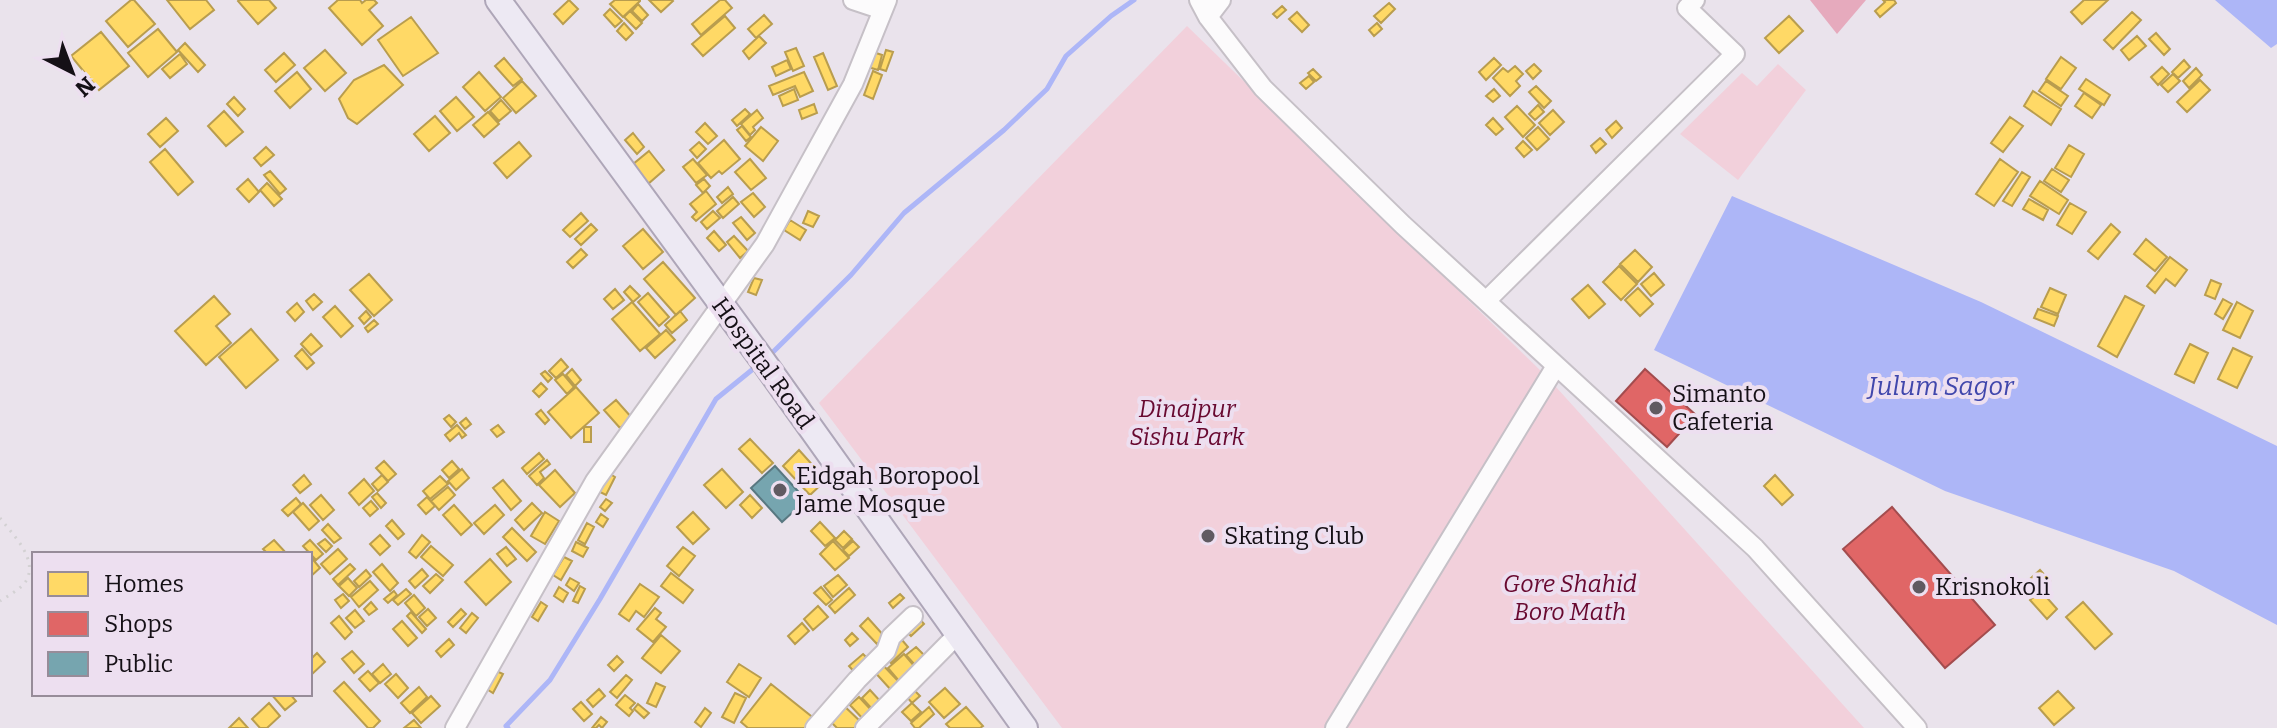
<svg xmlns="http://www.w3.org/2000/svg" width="2277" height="728" font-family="Bitter,serif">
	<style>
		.green { fill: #f2d0db }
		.forest { fill: #e6aabd }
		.water { fill: #adb6f7 }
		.homes { fill: #ffd966; stroke: #b99d4e; stroke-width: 2 }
		.shops { fill: #e06666; stroke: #a34c4e; stroke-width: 2 }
		.public { fill: #76a5af; stroke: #597881; stroke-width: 2 }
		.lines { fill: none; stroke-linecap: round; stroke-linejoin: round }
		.stream { stroke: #adb6f7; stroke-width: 5 }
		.minor-casing { stroke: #c6c0c7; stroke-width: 22 }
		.major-casing { stroke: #aea6b8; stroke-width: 28 }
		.path { stroke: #d3d1d3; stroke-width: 3; stroke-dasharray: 2 6; stroke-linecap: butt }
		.minor { stroke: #fcfbfc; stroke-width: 18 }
		.major { stroke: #ede9f3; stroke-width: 24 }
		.poi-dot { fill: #605a61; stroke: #eddff0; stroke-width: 3 }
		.labels { text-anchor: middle; stroke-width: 8; stroke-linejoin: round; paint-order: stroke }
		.street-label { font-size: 24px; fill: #151016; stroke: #eddff0 }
		.poi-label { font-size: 24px; fill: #151016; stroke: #eddff0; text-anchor: start }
		.park-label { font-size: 24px; font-style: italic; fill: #680930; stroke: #eddff0 }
		.water-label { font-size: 26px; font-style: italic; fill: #4047ac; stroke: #eddff0 }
	</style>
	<rect width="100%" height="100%" fill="#eae3ec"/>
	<path class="green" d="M 1187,26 L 1545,375 L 1324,728 L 1062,728 L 819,403 Z
		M 1778,64 L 1806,90 L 1738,180 L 1680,134 L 1742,73 L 1757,86 Z
		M 1547,377 L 1864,728 L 1344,728 Z"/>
	<path class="forest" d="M 1810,0 L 1866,0 L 1837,34 Z"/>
	<path class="water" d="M 2215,0 L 2277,0 L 2277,44 L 2271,48 Z
		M 1732,196 L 1981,302 L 2277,446 L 2277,625 L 2174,571 L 1945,491 L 1654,350 Z"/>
	<path class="homes" d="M 131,0 L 134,0 L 155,24 L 128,47 L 106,21 Z
		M 167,0 L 206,0 L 214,10 L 190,29 Z
		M 239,0 L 269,0 L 276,8 L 258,24 L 238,1 Z
		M 338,0 L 360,0 L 362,3 L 366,0 L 374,0 L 377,3 L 369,10 L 383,26 L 362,45 L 329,8 Z
		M 569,0 L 578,9 L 563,24 L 554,14 Z
		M 615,0 L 640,0 L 640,1 L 623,17 L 610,4 Z
		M 649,0 L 672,0 L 673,1 L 661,12 Z
		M 720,0 L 725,0 L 732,8 L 701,35 L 692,24 Z
		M 1883,0 L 1894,0 L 1896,3 L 1880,17 L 1875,11 L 1885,2 Z
		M 2084,0 L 2108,0 L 2082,24 L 2071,12 Z
		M 1389,3 L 1395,9 L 1381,23 L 1374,16 Z
		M 638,4 L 648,15 L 642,21 L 632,11 Z
		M 1282,6 L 1286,10 L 1277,18 L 1273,14 Z
		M 610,9 L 622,21 L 615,27 L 604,15 Z
		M 630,11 L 642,23 L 636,29 L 624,17 Z
		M 1297,12 L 1309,25 L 1302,32 L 1289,19 Z
		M 2132,12 L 2141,20 L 2113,49 L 2104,40 Z
		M 764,15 L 772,24 L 756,38 L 748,29 Z
		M 725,16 L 735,28 L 703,56 L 692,44 Z
		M 1789,16 L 1803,31 L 1779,53 L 1765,38 Z
		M 411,17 L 438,53 L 403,76 L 378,40 Z
		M 624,23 L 633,33 L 626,40 L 617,31 Z
		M 1377,23 L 1382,29 L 1374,36 L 1369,30 Z
		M 158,29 L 177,52 L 148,77 L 128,53 Z
		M 101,32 L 129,66 L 99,90 L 71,56 Z
		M 2156,33 L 2170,49 L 2164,55 L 2149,39 Z
		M 759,36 L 766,43 L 749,59 L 743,51 Z
		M 2137,36 L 2146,46 L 2129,60 L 2121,50 Z
		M 185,43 L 205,65 L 198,72 L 178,50 Z
		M 796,48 L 804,66 L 793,71 L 785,52 Z
		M 325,50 L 346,73 L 325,91 L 304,68 Z
		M 886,50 L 893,52 L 886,71 L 880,69 Z
		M 873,52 L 882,55 L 878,70 L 868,67 Z
		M 284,53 L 295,65 L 276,82 L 265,70 Z
		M 823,53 L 837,86 L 828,90 L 814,57 Z
		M 180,54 L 187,64 L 170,78 L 162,69 Z
		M 2061,57 L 2076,68 L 2061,89 L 2046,79 Z
		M 504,58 L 522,79 L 513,86 L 495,66 Z
		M 1494,58 L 1501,65 L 1486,80 L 1479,72 Z
		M 787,60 L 791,69 L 776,76 L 772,67 Z
		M 2184,60 L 2190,67 L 2178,78 L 2172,72 Z
		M 1534,64 L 1541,71 L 1533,79 L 1526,71 Z
		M 384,65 L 403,85 L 357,124 L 348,118 L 339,99 L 354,80 Z
		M 1515,66 L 1523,74 L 1516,81 L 1520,86 L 1510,96 L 1493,78 L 1503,68 L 1508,72 Z
		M 2162,67 L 2169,74 L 2158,85 L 2151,77 Z
		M 2196,68 L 2202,75 L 2189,88 L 2183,81 Z
		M 1313,69 L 1321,77 L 1316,81 L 1308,73 Z
		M 873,71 L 882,75 L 873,99 L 864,95 Z
		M 297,72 L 311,89 L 290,108 L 275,91 Z
		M 479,72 L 501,97 L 485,111 L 463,87 Z
		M 804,72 L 813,91 L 800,97 L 795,86 L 773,95 L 769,86 Z
		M 2173,74 L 2180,81 L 2168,92 L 2161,85 Z
		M 1309,76 L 1314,82 L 1306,89 L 1300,83 Z
		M 2086,79 L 2110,95 L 2104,105 L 2079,89 Z
		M 2200,80 L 2210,90 L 2187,112 L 2177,102 Z
		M 522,81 L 536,96 L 516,113 L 503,98 Z
		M 2046,81 L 2068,96 L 2061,106 L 2039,91 Z
		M 1536,86 L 1551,101 L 1544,108 L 1529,92 Z
		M 794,89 L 798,100 L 783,106 L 779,96 Z
		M 1494,89 L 1500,96 L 1493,102 L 1486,96 Z
		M 2033,91 L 2061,109 L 2051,125 L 2024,106 Z
		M 2084,93 L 2101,105 L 2092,118 L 2075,106 Z
		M 234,97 L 245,109 L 238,116 L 227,104 Z
		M 456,97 L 474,117 L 457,131 L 440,111 Z
		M 501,100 L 511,111 L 499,121 L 490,111 Z
		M 814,104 L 817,113 L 802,119 L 799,110 Z
		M 1538,105 L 1544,112 L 1535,120 L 1529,114 Z
		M 1517,106 L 1535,125 L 1523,137 L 1505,117 Z
		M 745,109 L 750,114 L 737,126 L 732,120 Z
		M 757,110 L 763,118 L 753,127 L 755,130 L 750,135 L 741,124 Z
		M 1553,110 L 1564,122 L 1550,135 L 1539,123 Z
		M 224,111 L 243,132 L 226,146 L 208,126 Z
		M 488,112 L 499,124 L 484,137 L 473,125 Z
		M 435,116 L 450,133 L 429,151 L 414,134 Z
		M 2010,117 L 2023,126 L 2003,152 L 1991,143 Z
		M 166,118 L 178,131 L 160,147 L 148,134 Z
		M 1493,118 L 1503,129 L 1496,135 L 1486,125 Z
		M 1616,121 L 1622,128 L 1612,138 L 1606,130 Z
		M 705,123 L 717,136 L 708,144 L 696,132 Z
		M 742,126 L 751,137 L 746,141 L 737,130 Z
		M 761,127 L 778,141 L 763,161 L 745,146 Z
		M 1538,127 L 1549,139 L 1537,150 L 1526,138 Z
		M 633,133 L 644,147 L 637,154 L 625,140 Z
		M 1600,138 L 1606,144 L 1596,153 L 1591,146 Z
		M 724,140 L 740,159 L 722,174 L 719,171 L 711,178 L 698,163 Z
		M 1523,141 L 1532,150 L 1524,157 L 1516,148 Z
		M 519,142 L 531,156 L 507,178 L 494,163 Z
		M 699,142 L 706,149 L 697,158 L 690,150 Z
		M 2069,145 L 2084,154 L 2071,177 L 2055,168 Z
		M 266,147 L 274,155 L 261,166 L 254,158 Z
		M 165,149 L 193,182 L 178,195 L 150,162 Z
		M 649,151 L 664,170 L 648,184 L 632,165 Z
		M 693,159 L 707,175 L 696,183 L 683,167 Z
		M 750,159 L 766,178 L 751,190 L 735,172 Z
		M 2000,159 L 2018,172 L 1994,206 L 1976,194 Z
		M 2052,169 L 2069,180 L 2061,192 L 2044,181 Z
		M 270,171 L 286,189 L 280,194 L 264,175 Z
		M 2022,172 L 2030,177 L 2012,206 L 2003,201 Z
		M 248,179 L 259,192 L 249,202 L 237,189 Z
		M 704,179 L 710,186 L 703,193 L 696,185 Z
		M 2040,181 L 2068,200 L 2059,214 L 2030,196 Z
		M 267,183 L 282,199 L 274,206 L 260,190 Z
		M 728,187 L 733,194 L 722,203 L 717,197 Z
		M 706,191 L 716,204 L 696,221 L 692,217 L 697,212 L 690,204 Z
		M 753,193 L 765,207 L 754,217 L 741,202 Z
		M 733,197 L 739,204 L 723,218 L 717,211 Z
		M 2029,199 L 2048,210 L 2043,220 L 2023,209 Z
		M 2070,203 L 2086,212 L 2072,234 L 2057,225 Z
		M 713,211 L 720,218 L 707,229 L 701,222 Z
		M 808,211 L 819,216 L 813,227 L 803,223 Z
		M 581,213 L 588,221 L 570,237 L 563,230 Z
		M 741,217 L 755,233 L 747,240 L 733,223 Z
		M 790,220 L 806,230 L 800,240 L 784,230 Z
		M 591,224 L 597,230 L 581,245 L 575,239 Z
		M 2111,224 L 2120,232 L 2098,259 L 2088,251 Z
		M 643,229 L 663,252 L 643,269 L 623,246 Z
		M 714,231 L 726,245 L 719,251 L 707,238 Z
		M 734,236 L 748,251 L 740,258 L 727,242 Z
		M 2146,239 L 2167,257 L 2155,271 L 2134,254 Z
		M 581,249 L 587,255 L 573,268 L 567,262 Z
		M 1635,250 L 1652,267 L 1638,282 L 1620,264 Z
		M 2170,257 L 2187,270 L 2175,286 L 2166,279 L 2155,293 L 2147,286 Z
		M 663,262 L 695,298 L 676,315 L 644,279 Z
		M 1619,266 L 1637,284 L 1621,300 L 1603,282 Z
		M 1654,273 L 1664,285 L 1651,296 L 1641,284 Z
		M 369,274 L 392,300 L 374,316 L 350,290 Z
		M 754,278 L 762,280 L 756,295 L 748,292 Z
		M 2211,280 L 2221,284 L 2215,299 L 2205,295 Z
		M 1588,285 L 1605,304 L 1589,318 L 1572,299 Z
		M 630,286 L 640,296 L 633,302 L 624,292 Z
		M 1638,288 L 1653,304 L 1640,316 L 1625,300 Z
		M 2050,288 L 2066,295 L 2058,314 L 2041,307 Z
		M 615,289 L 624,300 L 613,309 L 604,299 Z
		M 648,293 L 669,317 L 659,326 L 638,302 Z
		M 314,294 L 322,302 L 313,310 L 306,301 Z
		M 214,296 L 230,314 L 216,326 L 231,343 L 206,365 L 175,331 Z
		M 2125,296 L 2144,306 L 2117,357 L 2098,346 Z
		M 2223,299 L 2232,304 L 2223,319 L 2215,314 Z
		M 632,302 L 660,334 L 640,351 L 612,319 Z
		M 2237,302 L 2253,311 L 2240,338 L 2223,330 Z
		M 297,303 L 304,312 L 295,321 L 287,312 Z
		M 335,306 L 353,326 L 341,337 L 323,317 Z
		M 2038,309 L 2058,316 L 2054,326 L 2034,318 Z
		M 366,311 L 371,317 L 364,324 L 359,318 Z
		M 680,311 L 687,320 L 672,333 L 665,325 Z
		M 374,320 L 378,324 L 368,332 L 365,328 Z
		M 251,329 L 278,360 L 246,388 L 219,357 Z
		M 666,330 L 675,340 L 655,358 L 646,348 Z
		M 311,334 L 322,346 L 311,355 L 301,344 Z
		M 2190,344 L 2208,353 L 2194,383 L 2175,374 Z
		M 2233,348 L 2252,357 L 2237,388 L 2218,379 Z
		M 302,349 L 314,363 L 307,369 L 295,356 Z
		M 561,359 L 568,367 L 556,378 L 549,371 Z
		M 572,369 L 581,380 L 575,386 L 566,375 Z
		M 545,371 L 552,378 L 548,382 L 541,374 Z
		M 563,374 L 574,387 L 567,394 L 555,380 Z
		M 541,383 L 547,389 L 539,397 L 533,391 Z
		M 576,387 L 599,413 L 571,438 L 548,412 Z
		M 616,400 L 632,418 L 620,428 L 604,410 Z
		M 541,410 L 549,420 L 545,424 L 536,414 Z
		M 449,415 L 456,422 L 451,427 L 444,419 Z
		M 466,418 L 471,424 L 465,429 L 460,423 Z
		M 457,425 L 466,435 L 462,438 L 459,433 L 450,441 L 445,435 Z
		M 498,425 L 504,432 L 497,437 L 491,430 Z
		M 584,427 L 591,427 L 591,442 L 584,442 Z
		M 750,439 L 773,463 L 762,473 L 739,449 Z
		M 799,450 L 826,480 L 810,495 L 783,466 Z
		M 539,453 L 544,459 L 527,474 L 522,468 Z
		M 547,460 L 550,464 L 540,472 L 544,478 L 537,485 L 529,476 Z
		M 384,461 L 396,474 L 388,481 L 376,468 Z
		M 452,461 L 459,469 L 449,478 L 442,470 Z
		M 462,469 L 469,478 L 456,490 L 448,481 Z
		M 722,469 L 743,492 L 726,508 L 704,485 Z
		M 555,470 L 575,493 L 560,507 L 539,485 Z
		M 607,472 L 615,477 L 606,495 L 598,491 Z
		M 304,475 L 311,484 L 300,493 L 293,485 Z
		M 382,475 L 388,482 L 378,491 L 372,484 Z
		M 1775,475 L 1793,495 L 1782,505 L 1764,486 Z
		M 440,476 L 448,484 L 430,499 L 423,491 Z
		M 364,479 L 374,491 L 359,505 L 349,493 Z
		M 503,480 L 521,501 L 511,510 L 493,488 Z
		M 448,487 L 455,495 L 439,510 L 431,501 Z
		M 377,493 L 386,503 L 381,508 L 372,497 Z
		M 321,495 L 334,510 L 323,520 L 310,505 Z
		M 750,495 L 762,508 L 752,518 L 740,505 Z
		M 427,497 L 435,506 L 426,514 L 418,505 Z
		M 296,498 L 301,504 L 288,516 L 282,510 Z
		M 606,499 L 612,503 L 605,511 L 600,507 Z
		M 371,501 L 378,509 L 370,516 L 363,508 Z
		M 303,503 L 319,521 L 309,530 L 293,512 Z
		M 532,503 L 542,513 L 524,530 L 515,520 Z
		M 454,505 L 472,525 L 461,535 L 443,515 Z
		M 495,505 L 504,515 L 484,534 L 474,523 Z
		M 545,512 L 559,521 L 545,544 L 531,536 Z
		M 693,512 L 709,529 L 693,544 L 677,527 Z
		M 601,514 L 608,519 L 603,527 L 596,522 Z
		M 392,520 L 404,534 L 398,539 L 386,526 Z
		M 820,522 L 835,538 L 825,546 L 811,531 Z
		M 587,523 L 594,527 L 585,544 L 578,540 Z
		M 328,524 L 341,538 L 334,543 L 322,530 Z
		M 512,528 L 536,552 L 527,561 L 503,537 Z
		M 844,531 L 852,539 L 843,548 L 835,540 Z
		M 380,535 L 390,546 L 380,555 L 370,544 Z
		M 422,535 L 430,542 L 416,558 L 409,552 Z
		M 325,539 L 332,546 L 326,552 L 318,544 Z
		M 274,540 L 287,554 L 268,554 L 263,549 Z
		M 310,540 L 323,554 L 316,560 L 303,546 Z
		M 833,541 L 849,558 L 835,570 L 820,554 Z
		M 853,541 L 859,547 L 849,556 L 843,550 Z
		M 576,542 L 588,548 L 583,557 L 572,551 Z
		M 431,546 L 453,565 L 443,576 L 421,557 Z
		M 506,547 L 516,559 L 507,566 L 497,554 Z
		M 683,547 L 695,556 L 679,576 L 667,566 Z
		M 338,549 L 347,559 L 330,574 L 321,564 Z
		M 310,556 L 320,568 L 310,577 Z
		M 564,557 L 572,561 L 561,580 L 553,575 Z
		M 490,559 L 511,582 L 486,605 L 465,582 Z
		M 350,564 L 355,569 L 338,585 L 333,579 Z
		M 382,564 L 398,583 L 390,591 L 373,572 Z
		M 422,569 L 428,576 L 415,588 L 409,581 Z
		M 366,570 L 371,576 L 359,587 L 354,581 Z
		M 2040,570 L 2050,581 L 2032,597 L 2022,586 Z
		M 671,573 L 693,590 L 683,603 L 661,586 Z
		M 436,574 L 443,580 L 430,593 L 423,586 Z
		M 838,575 L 847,585 L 833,597 L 824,586 Z
		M 348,578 L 357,588 L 349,596 L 339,586 Z
		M 570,578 L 579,583 L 574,591 L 566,585 Z
		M 370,581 L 378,590 L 359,607 L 351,597 Z
		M 640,584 L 659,597 L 644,617 L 636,611 L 629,621 L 619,614 Z
		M 580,586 L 585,589 L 578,603 L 573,601 Z
		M 559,587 L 568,593 L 563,602 L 554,596 Z
		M 821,587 L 832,600 L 826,605 L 814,593 Z
		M 849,588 L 855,595 L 835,613 L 829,606 Z
		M 406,589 L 411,594 L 398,605 L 393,600 Z
		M 394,591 L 397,595 L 388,603 L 384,599 Z
		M 2041,591 L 2057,609 L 2047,619 L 2030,600 Z
		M 343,594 L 349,601 L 341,608 L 335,600 Z
		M 900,594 L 904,598 L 893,608 L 889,603 Z
		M 414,595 L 425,608 L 416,616 L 405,603 Z
		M 371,602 L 377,609 L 369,615 L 364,609 Z
		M 541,602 L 547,606 L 538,621 L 532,617 Z
		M 2083,602 L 2112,634 L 2095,649 L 2066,617 Z
		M 818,606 L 828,617 L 813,630 L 804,619 Z
		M 655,608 L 661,613 L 656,619 L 666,627 L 653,642 L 637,629 Z
		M 428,609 L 436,618 L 427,626 L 419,617 Z
		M 461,609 L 466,614 L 453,627 L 448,622 Z
		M 355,610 L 364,621 L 355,628 L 346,618 Z
		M 411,612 L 426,629 L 422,633 L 407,616 Z
		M 472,613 L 478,618 L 466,633 L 460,628 Z
		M 339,616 L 352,632 L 345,639 L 331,623 Z
		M 918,617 L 924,624 L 911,636 L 904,629 Z
		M 868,618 L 885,637 L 877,644 L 860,626 Z
		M 402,621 L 417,638 L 408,646 L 393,629 Z
		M 802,623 L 809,631 L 795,644 L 788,636 Z
		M 852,633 L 858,639 L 850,646 L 845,640 Z
		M 661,635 L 680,651 L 661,673 L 642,658 Z
		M 449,639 L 454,645 L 441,657 L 436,651 Z
		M 902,640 L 908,647 L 891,663 L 884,656 Z
		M 916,647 L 925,656 L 915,665 L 906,655 Z
		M 352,651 L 364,664 L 354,673 L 342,659 Z
		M 317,653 L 325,662 L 310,676 L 310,660 Z
		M 863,654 L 872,663 L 858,676 L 849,666 Z
		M 904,654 L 915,667 L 899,681 L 888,668 Z
		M 617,656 L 623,662 L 614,671 L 608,665 Z
		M 880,662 L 899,682 L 891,690 L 872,669 Z
		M 383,664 L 391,674 L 380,683 L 372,674 Z
		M 739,664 L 761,678 L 749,697 L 727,682 Z
		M 494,670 L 503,674 L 493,693 L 485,688 Z
		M 368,671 L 379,683 L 370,691 L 359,679 Z
		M 396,674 L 408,688 L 398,698 L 385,684 Z
		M 626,675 L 632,680 L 617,698 L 610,692 Z
		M 344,682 L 380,721 L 373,728 L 368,728 L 334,691 Z
		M 656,683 L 665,687 L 656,707 L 647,703 Z
		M 771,684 L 816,720 L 809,728 L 748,728 L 741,722 Z
		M 419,687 L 427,697 L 410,713 L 401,703 Z
		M 945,688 L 960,704 L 944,718 L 929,702 Z
		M 599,689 L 605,696 L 593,707 L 587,700 Z
		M 870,690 L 881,702 L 873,710 L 862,698 Z
		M 915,691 L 920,696 L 912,703 L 907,697 Z
		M 2058,691 L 2074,708 L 2054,725 L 2039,708 Z
		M 735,693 L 746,698 L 734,723 L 722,717 Z
		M 271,694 L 290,694 L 296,701 L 285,710 Z
		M 625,695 L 635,703 L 630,708 L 633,711 L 629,716 L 616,705 Z
		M 431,696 L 440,706 L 421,723 L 412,713 Z
		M 859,697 L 873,712 L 864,720 L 850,705 Z
		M 581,702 L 592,714 L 584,721 L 573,709 Z
		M 269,703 L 280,716 L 267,728 L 260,728 L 252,719 Z
		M 841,703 L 863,724 L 858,728 L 837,728 L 827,718 Z
		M 912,703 L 921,712 L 911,721 L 902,712 Z
		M 638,704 L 649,713 L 644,718 L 634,709 Z
		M 929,707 L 934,714 L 919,728 L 915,728 L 911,723 Z
		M 966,707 L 983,726 L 980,728 L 950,728 L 946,724 Z
		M 705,708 L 711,713 L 701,727 L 695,722 Z
		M 601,717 L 607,722 L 602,728 L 599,725 L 596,728 L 592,728 Z
		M 239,718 L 248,728 L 229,728 Z
		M 414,720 L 421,728 L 404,728 Z"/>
	<path class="shops" d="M 1645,369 L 1696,415 L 1667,447 L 1616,401 Z
		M 1892,507 L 1995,625 L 1945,668 L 1843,549 Z"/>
	<path class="public" d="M 775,466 L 806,500 L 782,522 L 751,488 Z"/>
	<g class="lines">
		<path class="stream" d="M 769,356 L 851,275 L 904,213 L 1004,130 L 1047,89 L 1066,56 L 1111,16 L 1134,0
			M 508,728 L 506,726 L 550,680 L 600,599 L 716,399 L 758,365"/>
		<defs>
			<path id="minor" d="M 853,0 L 883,10
				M 1199,0 L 1208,17 L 1263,88 L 1403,225 L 1755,548 L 1917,728
				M 1208,17 L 1221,0
				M 1486,301 L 1735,54 L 1687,8 L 1695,0
				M 455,728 L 595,481 L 765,244 L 853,84 L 887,0
				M 815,728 L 857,680 L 886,651 L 891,637 L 913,616
				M 865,728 L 958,634
				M 1335,728 L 1556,366"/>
			<path id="major" d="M 498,0 L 763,361 L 1025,728"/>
		</defs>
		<use href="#minor" class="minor-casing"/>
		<use href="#major" class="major-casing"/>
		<path class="path" d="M 0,518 C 12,534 39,559 26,581 C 21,589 8,596 0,601"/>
		<use href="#minor" class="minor"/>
		<use href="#major" class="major"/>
	</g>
	<g class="poi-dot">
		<circle cx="1656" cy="408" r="8"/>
		<circle cx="780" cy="490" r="8"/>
		<circle cx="1208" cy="536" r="8"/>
		<circle cx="1919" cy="587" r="8"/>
	</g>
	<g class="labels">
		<g class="street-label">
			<text transform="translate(763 363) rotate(54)" y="8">Hospital Road</text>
		</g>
		<g class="poi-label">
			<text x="1672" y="402">Simanto<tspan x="1672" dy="28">Cafeteria</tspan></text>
			<text x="796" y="484">Eidgah Boropool<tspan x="796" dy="28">Jame Mosque</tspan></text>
			<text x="1224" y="544">Skating Club</text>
			<text x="1935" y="595">Krisnokoli</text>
		</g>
		<g class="park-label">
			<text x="1187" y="417">Dinajpur<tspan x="1187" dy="28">Sishu Park</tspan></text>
			<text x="1570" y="592">Gore Shahid<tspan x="1570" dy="28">Boro Math</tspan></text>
		</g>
		<g class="water-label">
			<text x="1941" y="395">Julum Sagor</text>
		</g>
	</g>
	<rect x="32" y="552" width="280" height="144" fill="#eddff0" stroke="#978c99" stroke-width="2"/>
	<rect x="48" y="572" width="40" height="24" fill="#ffd966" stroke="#978c99" stroke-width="2"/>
	<text x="104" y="592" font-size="24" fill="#151016">Homes</text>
	<rect x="48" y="612" width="40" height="24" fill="#e06666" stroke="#978c99" stroke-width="2"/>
	<text x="104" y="632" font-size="24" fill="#151016">Shops</text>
	<rect x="48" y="652" width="40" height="24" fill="#76a5af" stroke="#978c99" stroke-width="2"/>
	<text x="104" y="672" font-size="24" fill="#151016">Public</text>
	<g transform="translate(72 72) rotate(138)" stroke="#eddff0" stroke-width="6" paint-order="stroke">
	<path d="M0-6L14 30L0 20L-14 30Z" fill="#151016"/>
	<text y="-12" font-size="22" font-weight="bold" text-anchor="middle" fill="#151016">N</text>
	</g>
</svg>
